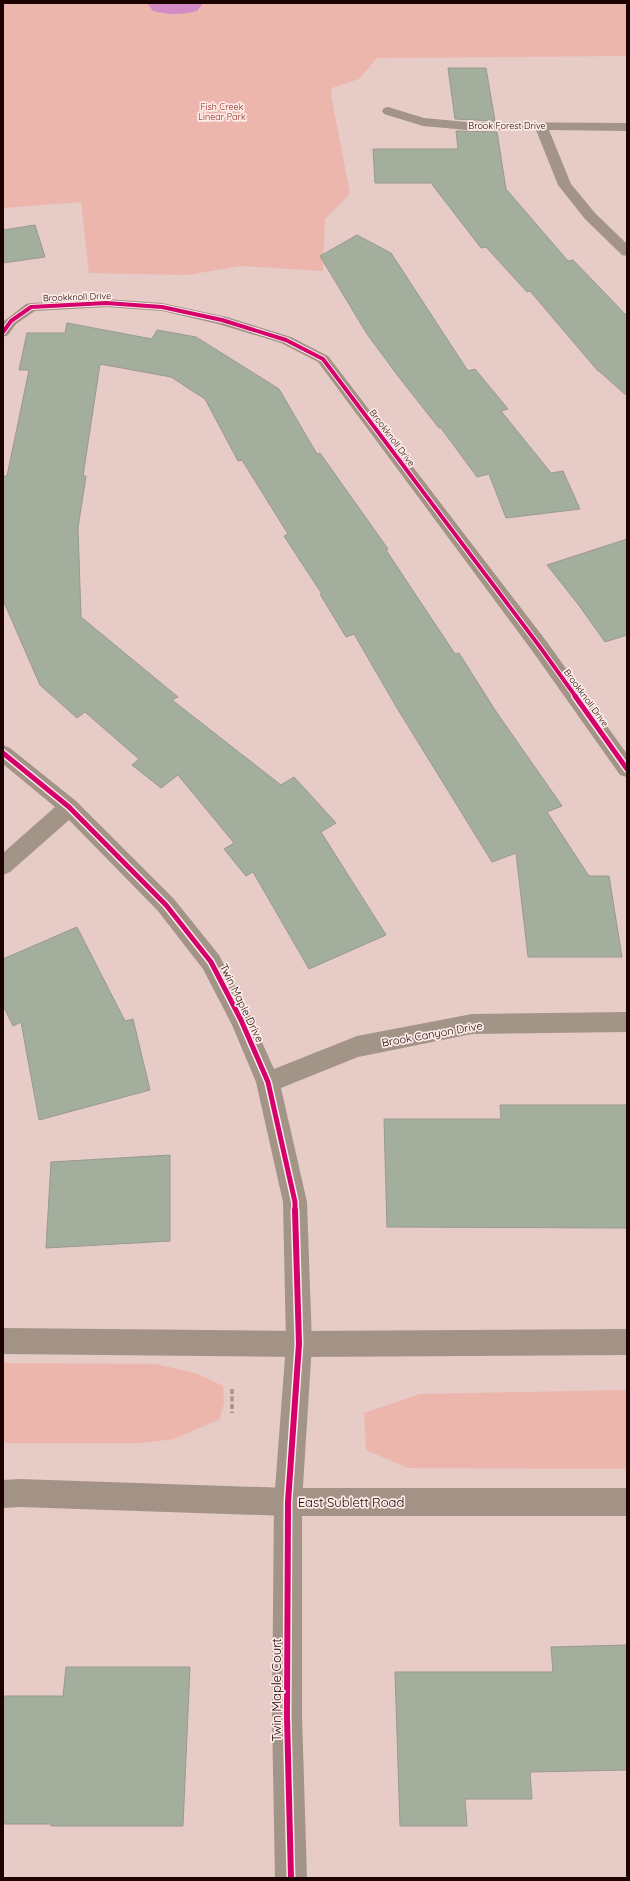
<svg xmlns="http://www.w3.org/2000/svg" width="630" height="1881" font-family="Quicksand,sans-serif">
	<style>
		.green { fill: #ecb6ac }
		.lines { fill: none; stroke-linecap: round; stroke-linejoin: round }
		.river { fill: #d48bc5; fill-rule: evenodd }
		.building { fill: #a4ae9c; stroke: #999a8e }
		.path { stroke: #a5948b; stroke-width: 3.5; stroke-dasharray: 5 2.5; stroke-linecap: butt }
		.street { fill: #a29487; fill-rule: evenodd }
		.secondary { fill: #a39386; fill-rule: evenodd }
		.cycleway-far2-casing { stroke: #fdebe8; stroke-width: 6 }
		.cycleway-far1-casing { stroke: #fdebe8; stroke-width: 8 }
		.cycleway-casing { stroke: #fdebe8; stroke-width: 9 }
		.cycleway-far2 { stroke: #d6006c; stroke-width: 4 }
		.cycleway-far1 { stroke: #d6006c; stroke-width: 5 }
		.cycleway { stroke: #d6006c; stroke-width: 6 }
		.labels { text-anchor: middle; stroke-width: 3.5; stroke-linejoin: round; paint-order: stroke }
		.far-park-label { font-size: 9px; fill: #8e1d12; stroke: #fdebe8 }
		.far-street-label { font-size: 9px; fill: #1c0201; stroke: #fdebe8 }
		.street-label { font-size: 11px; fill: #1c0201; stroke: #fdebe8 }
		.near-street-label { font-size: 13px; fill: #1c0201; stroke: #fdebe8 }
	</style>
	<rect width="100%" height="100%" fill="#e6cbc6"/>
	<path class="green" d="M 3,3 L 627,3 L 627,56 L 377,58 L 359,79 L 332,88 L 331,94 L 350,194 L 325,219 L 323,271 L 241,266 L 187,275 L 89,273 L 81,202 L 3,208 Z
		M 3,1363 L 156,1364 L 198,1374 L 223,1386 L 224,1403 L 220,1419 L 174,1439 L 142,1443 L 3,1443 Z
		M 627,1390 L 627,1469 L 408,1468 L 366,1450 L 364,1413 L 420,1394 Z"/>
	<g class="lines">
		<path class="river" d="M 147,3 L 203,3 L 197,11 C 182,15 168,15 153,11 Z"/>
	</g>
	<path class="building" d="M 448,68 L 486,68 L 495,121 L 455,119 Z
		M 456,131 L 497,132 L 506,189 L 568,261 L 573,260 L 627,316 L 627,396 L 599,371 L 598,371 L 530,291 L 527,292 L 486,247 L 481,248 L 431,183 L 375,183 L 373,149 L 458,149 Z
		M 35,225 L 45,257 L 3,263 L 3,230 Z
		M 357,235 L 391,253 L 468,371 L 475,369 L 508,409 L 501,411 L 551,473 L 563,471 L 580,509 L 506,518 L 489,474 L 477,477 L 441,428 L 439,428 L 398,376 L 367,334 L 320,256 Z
		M 67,323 L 152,339 L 157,330 L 196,337 L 279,389 L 317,454 L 320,453 L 388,549 L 386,550 L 455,654 L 459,653 L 495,710 L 562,806 L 547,812 L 589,876 L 609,876 L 622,957 L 528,957 L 516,853 L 492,862 L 397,708 L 354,634 L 346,637 L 320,594 L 322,594 L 284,536 L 288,534 L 242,460 L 238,461 L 205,399 L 171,377 L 100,364 L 83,476 L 86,476 L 78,528 L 81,617 L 178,697 L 172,700 L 281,785 L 294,777 L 336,823 L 321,832 L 386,935 L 309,969 L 253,872 L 246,876 L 224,849 L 234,843 L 178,775 L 161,788 L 132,765 L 139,759 L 85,712 L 77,718 L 40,685 L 3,600 L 3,476 L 7,476 L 29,370 L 19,370 L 27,333 L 65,333 Z
		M 627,539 L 627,635 L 605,642 L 578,604 L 547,565 Z
		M 77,927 L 125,1021 L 133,1019 L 150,1090 L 39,1120 L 21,1022 L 13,1026 L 3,1005 L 3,959 Z
		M 500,1105 L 627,1105 L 627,1228 L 387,1227 L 384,1119 L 501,1119 Z
		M 170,1155 L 170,1241 L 46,1248 L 51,1162 Z
		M 627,1645 L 627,1770 L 530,1772 L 532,1799 L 465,1799 L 467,1826 L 400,1826 L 395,1672 L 553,1672 L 551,1647 Z
		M 66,1667 L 190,1667 L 183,1826 L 51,1826 L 51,1824 L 3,1824 L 3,1696 L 63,1696 Z"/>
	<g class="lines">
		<path class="path" d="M 232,1389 L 232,1413"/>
		<path class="street" d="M 388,107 L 424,118 L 467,122 L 627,123 L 627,131 L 549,130 L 571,184 L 595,213 L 627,244 L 627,256 L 622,255 L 585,219 L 558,185 L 536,130 L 467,130 L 423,126 L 384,114 L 382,111 L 384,108 Z
			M 106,299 L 162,303 L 227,317 L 291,337 L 328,356 L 547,642 L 627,754 L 627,777 L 620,775 L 533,652 L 318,362 L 281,343 L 218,324 L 162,311 L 106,307 L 35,311 L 16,324 L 8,335 L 3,337 L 3,322 L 26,304 L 31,303 Z
			M 3,745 L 10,748 L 76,801 L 174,899 L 219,955 L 249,1013 L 274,1069 L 357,1036 L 472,1014 L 627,1012 L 627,1032 L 472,1034 L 358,1057 L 281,1088 L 307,1202 L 312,1344 L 302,1502 L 302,1716 L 307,1878 L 275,1878 L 272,1716 L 274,1502 L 286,1344 L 283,1202 L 256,1082 L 232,1025 L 203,969 L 158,911 L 69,820 L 10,872 L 3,875 L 3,853 L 55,807 L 3,764 Z"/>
		<path class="secondary" d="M 3,1328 L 299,1331 L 627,1329 L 627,1355 L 299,1357 L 3,1354 Z
			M 19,1479 L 288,1488 L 627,1488 L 627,1516 L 288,1516 L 19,1507 L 3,1508 L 3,1480 Z"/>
		<defs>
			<path id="cycleway-far2" d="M 3,332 L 11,321 L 31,307 L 106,303 L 162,307 L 222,320 L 286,340 L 323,359 L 540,647 L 576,697"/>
			<path id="cycleway-far1" d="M 575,696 L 627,769
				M 3,753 L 69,807 L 166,905 L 211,962 L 241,1020 L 268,1082 L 295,1202 L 295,1211"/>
			<path id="cycleway" d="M 291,1878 L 287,1716 L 288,1502 L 299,1344 L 295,1210"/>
		</defs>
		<use href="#cycleway-far2" class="cycleway-far2-casing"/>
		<use href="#cycleway-far1" class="cycleway-far1-casing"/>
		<use href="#cycleway" class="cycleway-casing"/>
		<use href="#cycleway-far2" class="cycleway-far2"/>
		<use href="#cycleway-far1" class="cycleway-far1"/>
		<use href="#cycleway" class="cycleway"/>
	</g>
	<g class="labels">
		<g class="far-park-label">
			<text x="222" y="110">Fish Creek<tspan x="222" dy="10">Linear Park</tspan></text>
		</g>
		<g class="far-street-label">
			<text x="507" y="129">Brook Forest Drive</text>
			<text transform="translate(77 297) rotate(-2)" y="3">Brookknoll Drive</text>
			<text transform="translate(392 438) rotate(53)" y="3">Brookknoll Drive</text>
			<text transform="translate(586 698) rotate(54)" y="3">Brookknoll Drive</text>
		</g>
		<g class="street-label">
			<text transform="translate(242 1003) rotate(64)" y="4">Twin Maple Drive</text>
			<text transform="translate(432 1034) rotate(-10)" y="4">Brook Canyon Drive</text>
		</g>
		<g class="near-street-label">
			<text x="351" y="1507">East Sublett Road</text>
			<text transform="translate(276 1690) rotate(-90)" y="5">Twin Maple Court</text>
		</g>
	</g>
	<rect width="630" height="1881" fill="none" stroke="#1c0201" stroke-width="8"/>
</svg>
